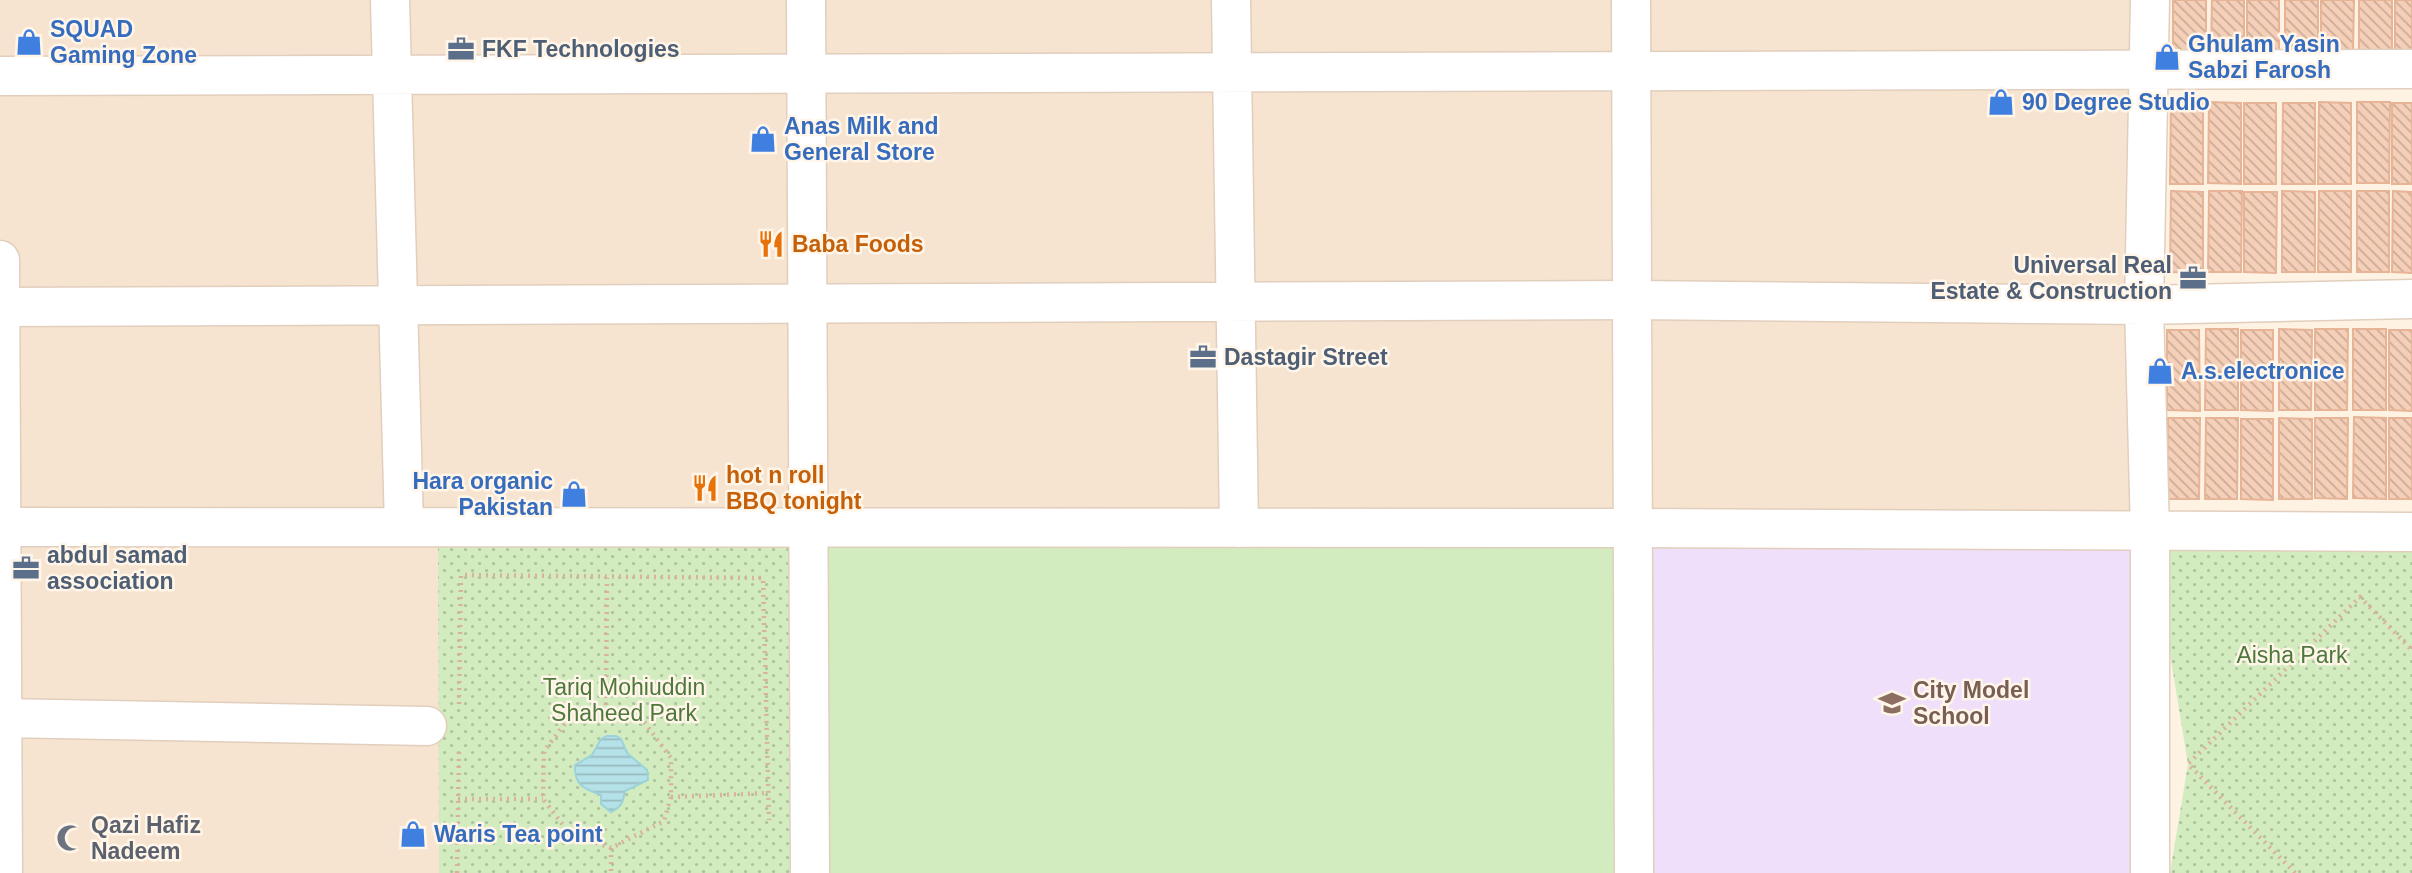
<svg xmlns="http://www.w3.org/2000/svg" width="2412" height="873" font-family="Helvetica,sans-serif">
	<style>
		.residential { fill: #f6e4d0 }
		.education { fill: #efdffa }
		.green { fill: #d2ecbf }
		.park { fill: url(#park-dots) }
		.water { fill: url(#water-rules); stroke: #9bd2db; stroke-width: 2 }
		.building { fill: url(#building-back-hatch); stroke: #e8b497; stroke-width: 2 }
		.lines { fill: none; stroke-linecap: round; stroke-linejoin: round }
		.minor-casing { stroke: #e2cebd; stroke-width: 41 }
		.tertiary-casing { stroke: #e2cebd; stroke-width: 41 }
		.path { stroke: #dab29b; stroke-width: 4.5; stroke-dasharray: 2 5; stroke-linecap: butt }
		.minor { stroke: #fff; stroke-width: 38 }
		.tertiary { stroke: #fff; stroke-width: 38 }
		.labels { text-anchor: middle; stroke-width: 5; stroke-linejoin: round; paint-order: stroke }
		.shop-label { font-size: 23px; font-weight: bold; fill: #366cbe; stroke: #fff6e9; text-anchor: start }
		.service-label { font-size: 23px; font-weight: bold; fill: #4e5e75; stroke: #fff6e9; text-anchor: start }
		.food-label { font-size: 23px; font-weight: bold; fill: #c56008; stroke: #fff6e9; text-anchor: start }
		.park-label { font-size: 23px; fill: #4e783c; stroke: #fff6e9 }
		.education-label { font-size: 23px; font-weight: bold; fill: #785e54; stroke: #fff6e9; text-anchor: start }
		.worship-label { font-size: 23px; font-weight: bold; fill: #5b616d; stroke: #fff6e9; text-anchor: start }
	</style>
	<defs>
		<pattern id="park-dots" width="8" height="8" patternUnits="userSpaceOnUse" patternTransform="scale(1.75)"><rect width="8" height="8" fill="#d2ecbf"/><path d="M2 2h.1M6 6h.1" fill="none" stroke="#afc29d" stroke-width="1.8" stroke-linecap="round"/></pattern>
		<pattern id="water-rules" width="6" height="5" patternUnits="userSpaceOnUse" patternTransform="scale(1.75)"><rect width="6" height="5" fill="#b5e2e8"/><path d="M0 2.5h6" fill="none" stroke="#98babe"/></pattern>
		<pattern id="building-back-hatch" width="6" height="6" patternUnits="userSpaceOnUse" patternTransform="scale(1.75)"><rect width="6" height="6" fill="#f5cfb8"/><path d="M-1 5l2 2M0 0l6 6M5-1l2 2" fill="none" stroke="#cbab97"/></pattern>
	</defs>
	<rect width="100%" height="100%" fill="#fef2e2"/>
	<path class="residential" d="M 0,0 L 2143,0 L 2145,873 L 0,873 Z"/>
	<path class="education" d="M 1633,528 L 2150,532 L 2150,873 L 1634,873 Z"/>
	<path class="green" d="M 808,528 L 1633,528 L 1634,873 L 810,873 Z"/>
	<path class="park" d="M 438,527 L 808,528 L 810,873 L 439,873 Z
		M 2150,532 L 2412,532 L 2412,873 L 2170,873 L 2188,764 Z"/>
	<path class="water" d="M 607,736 L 616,736 L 621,739 L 627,753 L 647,770 L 648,780 L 625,791 C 623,803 621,807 611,812 L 601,804 L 601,795 C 584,789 574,785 575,765 L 592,755 L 601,739 Z"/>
	<path class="building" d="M 2173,0 L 2206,0 L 2206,51 L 2173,51 Z
		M 2212,0 L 2244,0 L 2244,51 L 2211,51 Z
		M 2247,0 L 2279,0 L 2279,51 L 2247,51 Z
		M 2285,0 L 2318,0 L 2318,51 L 2285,51 Z
		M 2321,0 L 2354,0 L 2353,51 L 2321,51 Z
		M 2359,0 L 2392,0 L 2392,50 L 2359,50 Z
		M 2395,0 L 2412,0 L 2412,51 L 2395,51 Z
		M 2171,102 L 2203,103 L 2203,184 L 2170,184 Z
		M 2209,102 L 2241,103 L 2241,184 L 2208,183 Z
		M 2319,102 L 2351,103 L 2351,184 L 2318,184 Z
		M 2357,102 L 2390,102 L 2389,183 L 2357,183 Z
		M 2244,103 L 2276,103 L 2276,184 L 2244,184 Z
		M 2283,103 L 2315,103 L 2315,184 L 2282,184 Z
		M 2392,103 L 2412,103 L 2412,184 L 2392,184 Z
		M 2171,191 L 2203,192 L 2203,273 L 2170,272 Z
		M 2209,191 L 2242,191 L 2241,272 L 2208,272 Z
		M 2282,191 L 2315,192 L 2315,272 L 2282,272 Z
		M 2319,191 L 2351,191 L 2351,272 L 2318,272 Z
		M 2357,191 L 2389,191 L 2389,272 L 2357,272 Z
		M 2393,191 L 2412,192 L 2412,273 L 2392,272 Z
		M 2244,192 L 2277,192 L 2276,273 L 2244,272 Z
		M 2206,329 L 2238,329 L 2238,410 L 2205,410 Z
		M 2279,329 L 2312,330 L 2311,410 L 2279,410 Z
		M 2315,329 L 2348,329 L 2347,410 L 2315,410 Z
		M 2353,329 L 2386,329 L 2386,410 L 2353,410 Z
		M 2167,330 L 2199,330 L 2200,411 L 2167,410 Z
		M 2241,330 L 2273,330 L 2273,411 L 2241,410 Z
		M 2389,330 L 2412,330 L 2412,411 L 2389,410 Z
		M 2354,417 L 2386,418 L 2386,499 L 2353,498 Z
		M 2168,418 L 2200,418 L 2199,499 L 2167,499 Z
		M 2206,418 L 2238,418 L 2237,499 L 2205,499 Z
		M 2279,418 L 2312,419 L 2312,499 L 2279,499 Z
		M 2315,418 L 2348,418 L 2347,499 L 2315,498 Z
		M 2389,418 L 2412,418 L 2412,499 L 2389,499 Z
		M 2241,419 L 2273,419 L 2273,500 L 2241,499 Z"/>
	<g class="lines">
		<defs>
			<path id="minor" d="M 390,0 L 404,527
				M 1231,0 L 1239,528
				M 0,76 L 2412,69
				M 0,307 L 1632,300 L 2144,305 L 2412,299
				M 0,527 L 1633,528 L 2412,532
				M 2,718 L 427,726
				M 2150,873 L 2150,532 L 2144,305 L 2150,0"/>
			<path id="tertiary" d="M 806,0 L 810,873
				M 1631,0 L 1634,873
				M 0,260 L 3,873"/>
		</defs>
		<use href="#minor" class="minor-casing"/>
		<use href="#tertiary" class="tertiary-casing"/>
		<path class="path" d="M 459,704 L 461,575 L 763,578 L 769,820
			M 606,712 L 639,715 L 671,758 L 671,797 L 664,821 L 611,848 L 570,834 L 543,799 L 544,751 L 569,718 Z
			M 606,712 L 607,578
			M 671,797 L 768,793
			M 458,799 L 543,799
			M 611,848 L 611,873
			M 457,873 L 459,748
			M 2295,873 L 2188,764 L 2360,597 L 2412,650"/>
		<use href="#minor" class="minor"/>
		<use href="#tertiary" class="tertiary"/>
	</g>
	<defs>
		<symbol id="shop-bare" viewBox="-9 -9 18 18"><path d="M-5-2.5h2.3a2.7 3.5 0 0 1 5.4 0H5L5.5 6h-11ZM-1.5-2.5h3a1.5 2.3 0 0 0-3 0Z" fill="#3f7fe0" stroke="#fff6e9" stroke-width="2.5" paint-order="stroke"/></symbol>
		<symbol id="office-bare" viewBox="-9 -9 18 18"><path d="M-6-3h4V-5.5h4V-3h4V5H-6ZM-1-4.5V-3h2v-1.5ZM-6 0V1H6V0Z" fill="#5c6f8a" stroke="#fff6e9" stroke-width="2.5" paint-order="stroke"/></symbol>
		<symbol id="restaurant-bare" viewBox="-9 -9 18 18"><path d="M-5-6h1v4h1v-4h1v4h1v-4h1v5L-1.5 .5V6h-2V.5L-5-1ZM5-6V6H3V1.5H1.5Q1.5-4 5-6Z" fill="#e8710a" stroke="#fff6e9" stroke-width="2.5" paint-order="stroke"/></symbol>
		<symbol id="school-bare" viewBox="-9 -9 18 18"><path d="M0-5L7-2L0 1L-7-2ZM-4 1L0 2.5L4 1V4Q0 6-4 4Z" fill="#8d6e63" stroke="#fff6e9" stroke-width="2.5" paint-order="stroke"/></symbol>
		<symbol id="mosque-bare" viewBox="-9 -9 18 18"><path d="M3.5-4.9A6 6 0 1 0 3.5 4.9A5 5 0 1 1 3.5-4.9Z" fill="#6b7280" stroke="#fff6e9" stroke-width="2.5" paint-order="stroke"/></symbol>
	</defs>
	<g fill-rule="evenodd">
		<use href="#shop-bare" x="10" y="23" width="38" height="38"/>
		<use href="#office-bare" x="442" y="30" width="38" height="38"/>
		<use href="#shop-bare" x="2148" y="38" width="38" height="38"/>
		<use href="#shop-bare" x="1982" y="83" width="38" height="38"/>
		<use href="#shop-bare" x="744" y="120" width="38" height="38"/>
		<use href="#restaurant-bare" x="752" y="225" width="38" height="38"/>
		<use href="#office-bare" x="2174" y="259" width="38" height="38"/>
		<use href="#office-bare" x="1184" y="338" width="38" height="38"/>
		<use href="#shop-bare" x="2141" y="352" width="38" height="38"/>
		<use href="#restaurant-bare" x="686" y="469" width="38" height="38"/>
		<use href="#shop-bare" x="555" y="475" width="38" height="38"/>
		<use href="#office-bare" x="7" y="549" width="38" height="38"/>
		<use href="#school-bare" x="1873" y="684" width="38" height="38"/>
		<use href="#shop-bare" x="394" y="815" width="38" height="38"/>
		<use href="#mosque-bare" x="51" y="819" width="38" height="38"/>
	</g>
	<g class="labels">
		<g class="shop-label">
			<text x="50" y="37">SQUAD<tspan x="50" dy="26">Gaming Zone</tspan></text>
			<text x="2188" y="52">Ghulam Yasin<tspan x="2188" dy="26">Sabzi Farosh</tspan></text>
			<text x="2022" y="110">90 Degree Studio</text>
			<text x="784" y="134">Anas Milk and<tspan x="784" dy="26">General Store</tspan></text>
			<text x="2181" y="379">A.s.electronice</text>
			<text x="553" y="489" text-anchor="end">Hara organic<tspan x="553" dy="26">Pakistan</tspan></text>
			<text x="434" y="842">Waris Tea point</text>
		</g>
		<g class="service-label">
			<text x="482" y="57">FKF Technologies</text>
			<text x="2172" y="273" text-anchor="end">Universal Real<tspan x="2172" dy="26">Estate &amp; Construction</tspan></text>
			<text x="1224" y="365">Dastagir Street</text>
			<text x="47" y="563">abdul samad<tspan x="47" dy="26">association</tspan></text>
		</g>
		<g class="food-label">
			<text x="792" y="252">Baba Foods</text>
			<text x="726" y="483">hot n roll<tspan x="726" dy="26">BBQ tonight</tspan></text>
		</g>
		<g class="park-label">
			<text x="2292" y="663">Aisha Park</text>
			<text x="624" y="695">Tariq Mohiuddin<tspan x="624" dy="26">Shaheed Park</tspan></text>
		</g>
		<g class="education-label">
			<text x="1913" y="698">City Model<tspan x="1913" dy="26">School</tspan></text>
		</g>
		<g class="worship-label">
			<text x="91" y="833">Qazi Hafiz<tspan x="91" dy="26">Nadeem</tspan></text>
		</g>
	</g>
</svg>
